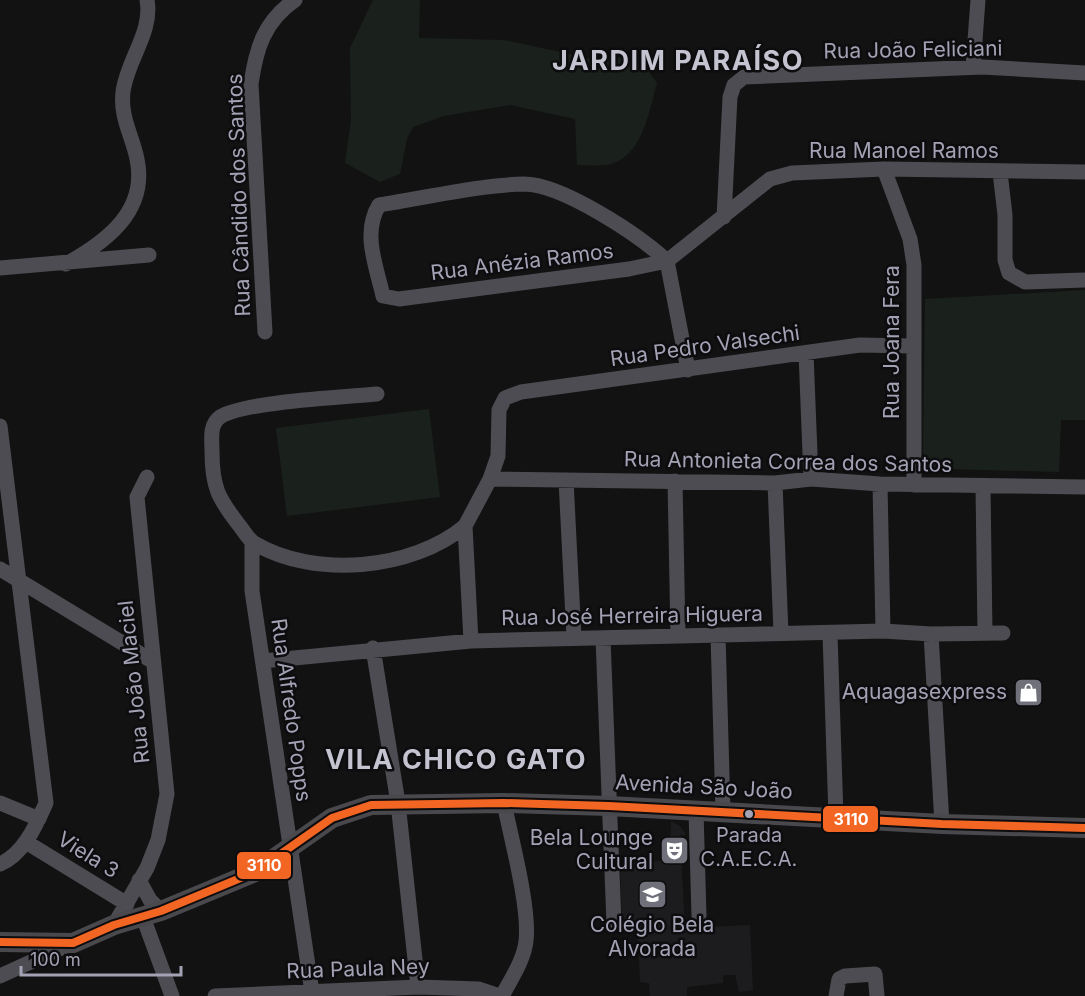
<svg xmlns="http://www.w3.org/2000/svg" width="1085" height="996" font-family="Inter,sans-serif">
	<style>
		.built { fill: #1c1c1e }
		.green { fill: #1a211c }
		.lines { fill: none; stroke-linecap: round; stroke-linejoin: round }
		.minor { stroke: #4c4c52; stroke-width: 15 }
		.major { stroke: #49484d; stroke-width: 20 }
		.bus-1-casing { stroke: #0d0c0e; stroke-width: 12 }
		.bus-1 { stroke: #f26522; stroke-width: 8 }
		.bus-dot { fill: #a2a2b4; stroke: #0d0c0e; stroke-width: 2 }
		.labels { text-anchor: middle; stroke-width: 5; stroke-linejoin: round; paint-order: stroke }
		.bus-label { font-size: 20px; fill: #a2a2b4; stroke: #0d0c0e }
		.street-label { font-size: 21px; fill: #a2a2b4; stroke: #0d0c0e }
		.poi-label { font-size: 21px; fill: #a2a2b4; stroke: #0d0c0e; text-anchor: end }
		.district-label { font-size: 27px; font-weight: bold; letter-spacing: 1.5px; fill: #c4c3d0; stroke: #0d0c0e }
		.line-badge { stroke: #0d0c0e; stroke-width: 2 }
		.badge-label { font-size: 16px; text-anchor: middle; font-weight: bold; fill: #fff }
	</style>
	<rect width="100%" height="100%" fill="#121212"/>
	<path class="built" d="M 671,821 L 680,826 L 686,835 L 680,835 L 685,928 L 750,925 L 753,990 L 739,992 L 735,975 L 723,975 L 723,983 L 687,987 L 687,996 L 650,996 L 649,983 L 640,982 L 637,925 L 622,926 L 620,863 L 670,860 Z"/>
	<path class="green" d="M 373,0 L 420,0 L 419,38 L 504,40 L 592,59 L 638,57 L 657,83 C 649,111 642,161 605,165 C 596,166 586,165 577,165 L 575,119 L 510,105 L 444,116 L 413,127 L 407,139 L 400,174 L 380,182 L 345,163 L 351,120 L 350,48 Z
		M 1085,290 L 1085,420 L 1061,420 L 1059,472 L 949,469 L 932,466 L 923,452 L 925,299 Z
		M 429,409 L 440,497 L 287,516 L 276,428 Z"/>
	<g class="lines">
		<path class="minor" d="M 973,67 L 978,0
			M 884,169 L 910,239 L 914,265 L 914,485
			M 1000,172 L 1005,215 L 1005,260 L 1009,273 L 1025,282 L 1085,280
			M 724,217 L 730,97 L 734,85 L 744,77 L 982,67 L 1085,73
			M 66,264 C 106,242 148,211 137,159 C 132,135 120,117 123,92 C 127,60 153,32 147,0
			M 0,268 L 149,255
			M 265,332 L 251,84 C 256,49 264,21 295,0
			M 806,353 L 811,479
			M 688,370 L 667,261 L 629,269 L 399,299 L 383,296 C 376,265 362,233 379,205 C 425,198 479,185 524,184 C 562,184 639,235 667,261 L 770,179 L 792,173 L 884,169 L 1085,172
			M 377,394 C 345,397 242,402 220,417 C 209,425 212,440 212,451 C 212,487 218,498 239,525 C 244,531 248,539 254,543 C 314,579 412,570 465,526
			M 0,426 L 46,803 C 36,825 24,854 0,864
			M 490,479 L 775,483 L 811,479 L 880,484 L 1085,487
			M 566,480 L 574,638
			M 675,481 L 678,636
			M 775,483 L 781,633
			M 880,484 L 883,631
			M 983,486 L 985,633
			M 252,542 L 252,591 L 312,992
			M 0,569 L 152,661
			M 830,634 L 836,817
			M 931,634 L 942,824
			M 718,635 L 723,810
			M 603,638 L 614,924
			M 471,641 L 465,526 L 490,479 L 498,456 L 499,410 L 505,398 L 521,392 L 860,345 L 912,346
			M 373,648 L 398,803 L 418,987
			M 263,661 L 471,641 L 883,631 L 931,634 L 1003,633
			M 0,803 L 39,819
			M 696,811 L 699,916
			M 26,842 L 127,904
			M 139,880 L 150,900 L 161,911
			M 143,917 L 172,996
			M 114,925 L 147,868 L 158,840 L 167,794 L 137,497 L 147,477
			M 0,976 L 68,945
			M 215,996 L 418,987 L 479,989 L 500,996
			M 502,996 C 511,979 524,960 526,941 C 530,908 511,838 504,803
			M 836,996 L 839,979 L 845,976 L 875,974 L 877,996"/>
		<path class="major" d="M 0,942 L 73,943 L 114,925 L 161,911 L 255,872 L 332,818 L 371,805 L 504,803 L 609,806 L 942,824 L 1085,828"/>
		<defs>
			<path id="bus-1" d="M 0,942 L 73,943 L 114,925 L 161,911 L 255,872 L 332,818 L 371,805 L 504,803 L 609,806 L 942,824 L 1085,828"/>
		</defs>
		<use href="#bus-1" class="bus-1-casing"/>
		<use href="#bus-1" class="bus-1"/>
	</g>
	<defs>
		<symbol id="shop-square" viewBox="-11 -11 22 22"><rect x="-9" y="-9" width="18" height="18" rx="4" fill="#70707b" stroke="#0d0c0e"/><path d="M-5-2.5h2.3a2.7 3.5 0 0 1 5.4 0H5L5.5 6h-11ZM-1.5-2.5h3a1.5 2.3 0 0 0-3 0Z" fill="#fff"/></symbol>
		<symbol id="theatre-square" viewBox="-11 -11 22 22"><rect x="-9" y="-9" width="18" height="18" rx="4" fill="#70707b" stroke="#0d0c0e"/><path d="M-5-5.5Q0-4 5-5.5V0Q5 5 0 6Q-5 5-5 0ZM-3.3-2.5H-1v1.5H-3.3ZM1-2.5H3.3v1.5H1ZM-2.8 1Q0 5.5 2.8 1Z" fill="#fff"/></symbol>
		<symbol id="school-square" viewBox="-11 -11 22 22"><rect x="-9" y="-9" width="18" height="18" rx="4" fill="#70707b" stroke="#0d0c0e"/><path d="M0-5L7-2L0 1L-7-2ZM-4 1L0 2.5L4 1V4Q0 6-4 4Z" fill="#fff"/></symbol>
	</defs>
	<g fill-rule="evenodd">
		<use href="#shop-square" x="1012" y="676" width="33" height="33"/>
		<use href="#theatre-square" x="658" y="834" width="33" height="33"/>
		<use href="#school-square" x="636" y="878" width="33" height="33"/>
	</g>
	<circle class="bus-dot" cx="749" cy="814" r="5"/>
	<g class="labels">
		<g class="bus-label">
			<text x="749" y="842">Parada<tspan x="749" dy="24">C.A.E.C.A.</tspan></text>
		</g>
		<g class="street-label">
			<text transform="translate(913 50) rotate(-1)" y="7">Rua João Feliciani</text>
			<text x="904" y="158">Rua Manoel Ramos</text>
			<text transform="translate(239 195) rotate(-92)" y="7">Rua Cândido dos Santos</text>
			<text transform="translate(522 262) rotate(-7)" y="7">Rua Anézia Ramos</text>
			<text transform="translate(892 342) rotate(-90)" y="7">Rua Joana Fera</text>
			<text transform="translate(705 346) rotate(-8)" y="7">Rua Pedro Valsechi</text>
			<text transform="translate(788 462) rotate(1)" y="7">Rua Antonieta Correa dos Santos</text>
			<text transform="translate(632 616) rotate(-1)" y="7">Rua José Herreira Higuera</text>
			<text transform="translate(134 682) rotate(-96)" y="7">Rua João Maciel</text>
			<text transform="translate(291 710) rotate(82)" y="7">Rua Alfredo Popps</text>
			<text transform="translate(704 787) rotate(3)" y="7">Avenida São João</text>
			<text transform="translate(88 855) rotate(32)" y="7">Viela 3</text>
			<text transform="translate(358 969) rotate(-2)" y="7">Rua Paula Ney</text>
		</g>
		<g class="poi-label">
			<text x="1007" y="699">Aquagasexpress</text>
			<text x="653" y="845">Bela Lounge<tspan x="653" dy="24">Cultural</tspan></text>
			<text x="652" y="932" text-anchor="middle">Colégio Bela<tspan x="652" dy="24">Alvorada</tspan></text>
		</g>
		<g class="district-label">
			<text x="678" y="70">JARDIM PARAÍSO</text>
			<text x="456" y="769">VILA CHICO GATO</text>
		</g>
	</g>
	<g class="line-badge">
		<rect x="822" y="805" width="57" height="28" rx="6" fill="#f26522"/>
		<rect x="236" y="851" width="56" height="29" rx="6" fill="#f26522"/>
	</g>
	<g class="badge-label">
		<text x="851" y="825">3110</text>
		<text x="264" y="871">3110</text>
	</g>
	<path d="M21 966v9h160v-9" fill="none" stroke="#a2a2b4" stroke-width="3"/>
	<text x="30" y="966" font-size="18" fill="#a2a2b4" stroke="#0d0c0e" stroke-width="4.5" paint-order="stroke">100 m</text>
</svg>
